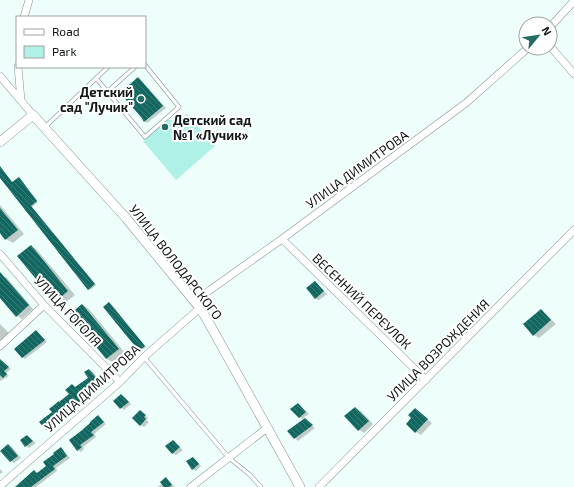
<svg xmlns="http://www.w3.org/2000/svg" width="574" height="487" font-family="'Exo 2',sans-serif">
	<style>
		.green { fill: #aff0e7 }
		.shadow { fill: #0003 }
		.building { fill: url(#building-back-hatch) }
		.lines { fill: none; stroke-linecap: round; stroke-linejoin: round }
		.service-casing { stroke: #83918f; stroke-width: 4.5 }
		.minor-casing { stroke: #83918f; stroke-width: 8 }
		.tertiary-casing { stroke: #83918f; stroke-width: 10 }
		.service { stroke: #fff; stroke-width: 3.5 }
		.minor { stroke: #fff; stroke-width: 7 }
		.tertiary { stroke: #fff; stroke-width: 9 }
		.poi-dot { fill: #246d66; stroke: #fff; stroke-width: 1.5 }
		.labels { text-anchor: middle; stroke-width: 4; stroke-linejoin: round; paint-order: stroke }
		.poi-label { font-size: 13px; font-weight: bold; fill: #121717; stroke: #fff; text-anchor: end }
		.street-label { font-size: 13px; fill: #121717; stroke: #fff }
	</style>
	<defs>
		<pattern id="building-back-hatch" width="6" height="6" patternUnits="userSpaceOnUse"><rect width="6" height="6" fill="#126860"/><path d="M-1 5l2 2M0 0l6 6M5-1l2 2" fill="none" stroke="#3c7c76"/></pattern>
	</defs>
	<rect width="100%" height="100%" fill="#eefefb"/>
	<path class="green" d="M 187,114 L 215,146 L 176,180 L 143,141 L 167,120 L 171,120 L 177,123 Z"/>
	<path class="shadow" d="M 138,78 L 141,80 L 166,108 L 147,123 L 144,121 Z
		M 0,168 L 13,183 L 20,179 L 38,202 L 32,207 L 96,285 L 90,290 L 0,177 Z
		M 0,205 L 24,234 L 13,243 L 6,239 L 0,232 Z
		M 31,246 L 37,250 L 75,295 L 62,305 L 55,301 Z
		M 2,276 L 7,278 L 33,309 L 22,319 L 17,316 L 0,297 L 0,277 Z
		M 315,282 L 327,294 L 319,300 L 316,299 Z
		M 111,304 L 146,347 L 141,351 L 140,350 Z
		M 83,305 L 89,309 L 125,353 L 114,363 L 107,359 L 71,314 Z
		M 541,311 L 546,314 L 556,324 L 539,338 L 534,335 Z
		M 0,324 L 10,334 L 0,343 Z
		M 36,331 L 47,342 L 25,359 L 22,357 Z
		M 2,362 L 11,369 L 6,373 L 9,376 L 0,381 L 0,364 Z
		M 89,370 L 93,372 L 104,386 L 86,398 L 88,400 L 50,431 L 47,429 L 59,402 L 70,394 L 72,385 L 76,387 L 90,378 Z
		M 124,397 L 131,404 L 124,410 L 114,401 Z
		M 298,404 L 309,414 L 303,418 L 315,428 L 298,441 L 289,431 L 304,420 L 299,417 Z
		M 355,408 L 361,411 L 373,424 L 364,433 L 359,430 Z
		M 416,409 L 432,423 L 421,435 L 416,432 L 413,418 Z
		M 143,413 L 148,418 L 146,420 L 149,422 L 144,427 L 141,425 Z
		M 99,416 L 106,424 L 94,434 L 96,437 L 83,447 L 84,449 L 81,452 L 78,450 L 81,432 Z
		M 27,436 L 36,443 L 29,448 L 26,446 Z
		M 173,441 L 183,450 L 176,455 L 172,453 Z
		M 8,445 L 12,447 L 21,458 L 14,463 L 10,461 Z
		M 61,448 L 70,458 L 56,468 L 57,471 L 36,487 L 16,487 L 34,471 L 37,473 L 48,466 Z
		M 193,458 L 196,460 L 201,466 L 196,471 L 192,469 Z
		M 0,469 L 3,472 L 0,474 Z
		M 166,478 L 175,487 L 157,487 L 163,483 Z"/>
	<path class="building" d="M 138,77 L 163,106 L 144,122 L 141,117 L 120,93 Z
		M 0,166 L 12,182 L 19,177 L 37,201 L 31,206 L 95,284 L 88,290 L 0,178 Z
		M 0,208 L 18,230 L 5,240 L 0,233 Z
		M 31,245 L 68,291 L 55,302 L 17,256 Z
		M 0,272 L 29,305 L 16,317 L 0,298 Z
		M 315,281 L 324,291 L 315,299 L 306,288 Z
		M 109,302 L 145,346 L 139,351 L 103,307 Z
		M 82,304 L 119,349 L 106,359 L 70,314 Z
		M 541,309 L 551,320 L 533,336 L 523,324 Z
		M 36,330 L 45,340 L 22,358 L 14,349 Z
		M 0,359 L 9,367 L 4,371 L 7,374 L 3,378 L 0,375 Z
		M 89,369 L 101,384 L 83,396 L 85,397 L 46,430 L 39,422 L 52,412 L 49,409 L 59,401 L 59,402 L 69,394 L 65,390 L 72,384 L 75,387 L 88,378 L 84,372 Z
		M 121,394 L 129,402 L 120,409 L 113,401 Z
		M 298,403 L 306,412 L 299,418 L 290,409 Z
		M 355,407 L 369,421 L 358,431 L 344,416 Z
		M 415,408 L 428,419 L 415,433 L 406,424 L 411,418 L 408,415 Z
		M 140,410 L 146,415 L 144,417 L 146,419 L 140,426 L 132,418 Z
		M 98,415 L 104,422 L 91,432 L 94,435 L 80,445 L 82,447 L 77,451 L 69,440 L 81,431 L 90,423 L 90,422 Z
		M 305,418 L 313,425 L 294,439 L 287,431 Z
		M 27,435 L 33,441 L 25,447 L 20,440 Z
		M 173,440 L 180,447 L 172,454 L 165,446 Z
		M 8,444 L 18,456 L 10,462 L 0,451 Z
		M 61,447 L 67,456 L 53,466 L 55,469 L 31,487 L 15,487 L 34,470 L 37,473 L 46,466 L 43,462 L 54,454 L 53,453 Z
		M 193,457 L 199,464 L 192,470 L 186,461 Z
		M 166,477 L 172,485 L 169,487 L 164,487 L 160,482 Z"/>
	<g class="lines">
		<defs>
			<path id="service" d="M 96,78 L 145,137 L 179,107 L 145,65
				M 107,92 L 135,67
				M 45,127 L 108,67
				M 144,357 L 229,458 L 249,474 L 261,487"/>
			<path id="minor" d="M 24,17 L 29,0
				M 550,27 L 574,1
				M 550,46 L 574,74
				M 18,67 L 21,100
				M 0,76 L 33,115
				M 282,239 L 426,380
				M 0,254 L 44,305 L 120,382
				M 195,302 L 210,290 L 282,239 L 466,103 L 528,48
				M 0,346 L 44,305
				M 0,486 L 120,382 L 144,357 L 200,308
				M 191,487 L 267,428
				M 319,487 L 574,230"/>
			<path id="tertiary" d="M 0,142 L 33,115 L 126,218 L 200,308 L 209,323 L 300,487"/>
		</defs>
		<use href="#service" class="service-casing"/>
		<use href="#minor" class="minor-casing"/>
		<use href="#tertiary" class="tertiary-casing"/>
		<use href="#service" class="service"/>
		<use href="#minor" class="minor"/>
		<use href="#tertiary" class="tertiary"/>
	</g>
	<g class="poi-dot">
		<circle cx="141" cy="99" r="4"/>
		<circle cx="165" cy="127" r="4"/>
	</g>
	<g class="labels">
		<g class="poi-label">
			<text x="133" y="97">Детский<tspan x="133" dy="15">сад "Лучик"</tspan></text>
			<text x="173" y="125" text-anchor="start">Детский сад<tspan x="173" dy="15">№1 «Лучик»</tspan></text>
		</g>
		<g class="street-label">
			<text transform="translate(357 169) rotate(-36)" y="5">УЛИЦА ДИМИТРОВА</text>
			<text transform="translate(176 262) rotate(52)" y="5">УЛИЦА ВОЛОДАРСКОГО</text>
			<text transform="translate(362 301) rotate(44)" y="5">ВЕСЕННИЙ ПЕРЕУЛОК</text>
			<text transform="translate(68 311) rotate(47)" y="5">УЛИЦА ГОГОЛЯ</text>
			<text transform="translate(438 350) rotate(-45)" y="5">УЛИЦА ВОЗРОЖДЕНИЯ</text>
			<text transform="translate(92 388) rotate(-42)" y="5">УЛИЦА ДИМИТРОВА</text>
		</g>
	</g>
	<rect x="16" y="16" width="130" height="52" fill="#ffffff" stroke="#a0a2a2"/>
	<rect x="24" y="29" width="20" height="6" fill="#ffffff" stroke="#a0a2a2"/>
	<text x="52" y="36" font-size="12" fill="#121717">Road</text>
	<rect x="24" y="46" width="20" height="12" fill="#aff0e7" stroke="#a0a2a2"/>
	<text x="52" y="56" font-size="12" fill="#121717">Park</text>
	<g transform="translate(538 36) rotate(61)"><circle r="19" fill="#ffffff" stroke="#a0a2a2"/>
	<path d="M0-3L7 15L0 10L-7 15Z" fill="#246d66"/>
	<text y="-6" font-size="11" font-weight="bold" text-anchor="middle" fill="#121717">N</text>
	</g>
</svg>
